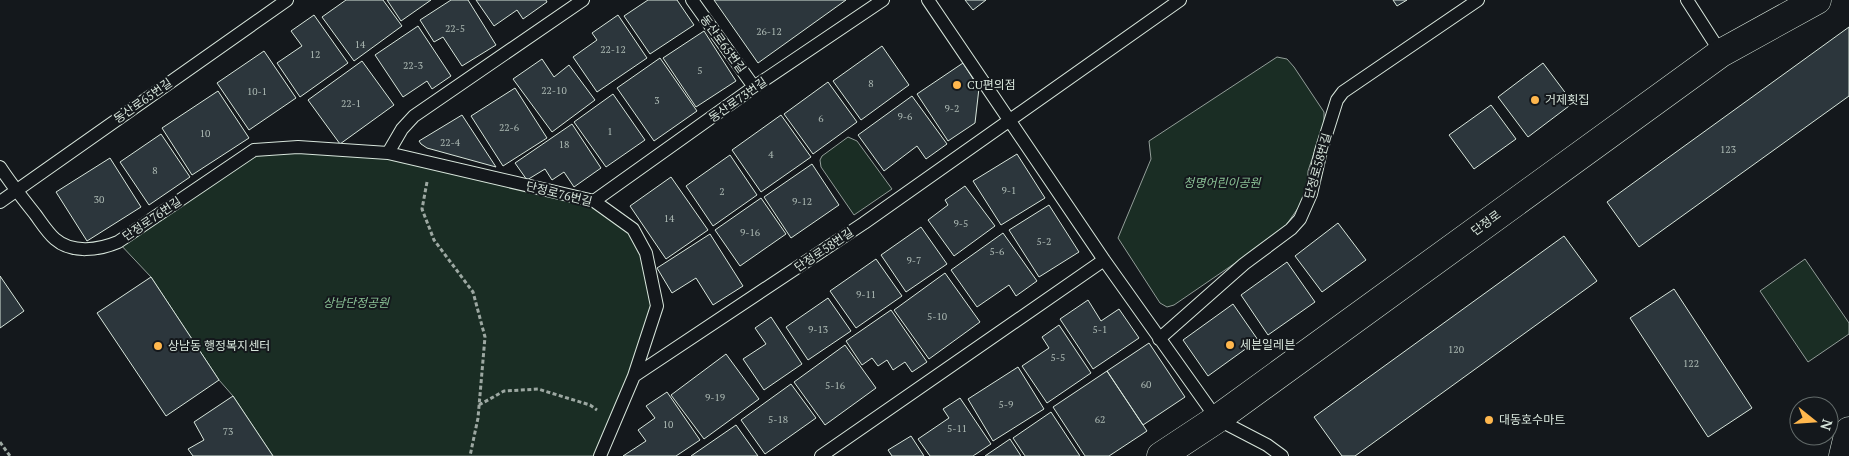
<svg xmlns="http://www.w3.org/2000/svg" width="1849" height="456" font-family="'PT Serif','Noto Sans KR',serif">
	<style>
		.green { fill: #1a2d24; stroke: #939e99 }
		.building { fill: #2c363c; stroke: #d8e6dc }
		.lines { fill: none; stroke-linecap: round; stroke-linejoin: round }
		.service-casing { stroke: #d8e6dc; stroke-width: 14 }
		.tertiary-casing { stroke: #d8e6dc; stroke-width: 29 }
		.path { stroke: #9da8a2; stroke-width: 3; stroke-dasharray: 4 2.5; stroke-linecap: butt }
		.service { stroke: #14181c; stroke-width: 12 }
		.tertiary { stroke: #14181c; stroke-width: 28 }
		.poi-dot { fill: #ffb74d; stroke: #14181c; stroke-width: 2 }
		.labels { text-anchor: middle; stroke-width: 4; stroke-linejoin: round; paint-order: stroke }
		.number-label { font-size: 10px; fill: #adbab4 }
		.street-label { font-size: 12px; fill: #d8e6dc; stroke: #14181c }
		.poi-label { font-size: 12px; fill: #d8e6dc; stroke: #14181c; text-anchor: start }
		.park-label { font-size: 12px; font-style: italic; fill: #8ac095; stroke: #14181c }
	</style>
	<rect width="100%" height="100%" fill="#14181c"/>
	<path class="green" d="M 1277,57 L 1287,59 L 1294,67 L 1324,112 L 1324,123 L 1308,171 L 1307,189 L 1303,201 L 1282,231 L 1174,305 L 1167,307 L 1160,303 L 1118,238 L 1151,159 L 1149,141 Z
		M 848,137 L 857,141 L 892,189 L 854,215 L 821,167 L 820,160 L 822,156 Z
		M 254,150 L 388,153 L 594,201 L 633,229 L 657,306 L 600,456 L 273,456 L 233,396 L 219,380 L 151,277 L 118,242 Z
		M 1805,259 L 1849,323 L 1849,334 L 1808,362 L 1760,291 Z"/>
	<path class="building" d="M 346,0 L 383,0 L 402,26 L 354,61 L 322,17 Z
		M 387,0 L 431,0 L 401,21 Z
		M 451,0 L 468,0 L 496,45 L 462,66 L 443,37 L 434,42 L 420,20 Z
		M 476,0 L 546,0 L 547,2 L 523,19 L 517,10 L 494,26 Z
		M 648,0 L 677,0 L 694,25 L 650,54 L 624,16 Z
		M 714,0 L 846,0 L 758,63 Z
		M 965,0 L 986,0 L 973,10 Z
		M 1393,0 L 1407,0 L 1397,6 Z
		M 314,15 L 348,63 L 300,97 L 277,63 L 302,46 L 291,31 Z
		M 618,15 L 647,58 L 597,92 L 573,57 L 597,40 L 592,33 Z
		M 418,26 L 451,76 L 432,89 L 427,81 L 403,97 L 375,55 Z
		M 1849,27 L 1849,96 L 1639,247 L 1607,202 Z
		M 704,31 L 736,81 L 696,107 L 663,58 Z
		M 882,46 L 909,85 L 861,120 L 833,81 Z
		M 264,51 L 296,98 L 249,130 L 217,83 Z
		M 660,58 L 697,111 L 654,141 L 617,88 Z
		M 542,59 L 554,77 L 569,65 L 595,100 L 552,132 L 513,79 Z
		M 362,61 L 394,105 L 340,144 L 308,100 Z
		M 963,63 L 979,88 L 975,123 L 948,141 L 917,94 Z
		M 1543,63 L 1573,103 L 1528,137 L 1498,97 Z
		M 828,82 L 857,122 L 813,154 L 784,114 Z
		M 515,88 L 547,138 L 503,166 L 471,116 Z
		M 218,91 L 249,138 L 192,175 L 162,128 Z
		M 613,94 L 645,140 L 606,167 L 574,122 Z
		M 912,96 L 947,144 L 926,159 L 917,146 L 884,171 L 858,135 Z
		M 1491,105 L 1516,139 L 1474,169 L 1449,135 Z
		M 462,115 L 496,167 L 427,148 L 421,144 L 419,141 Z
		M 781,115 L 811,157 L 761,192 L 732,150 Z
		M 572,124 L 601,168 L 574,187 L 564,172 L 552,180 L 545,169 L 527,180 L 515,163 Z
		M 161,134 L 190,177 L 149,205 L 120,162 Z
		M 1017,154 L 1045,198 L 1001,225 L 973,181 Z
		M 730,155 L 757,195 L 713,226 L 686,186 Z
		M 110,158 L 141,207 L 87,241 L 56,192 Z
		M 812,164 L 839,205 L 791,238 L 764,197 Z
		M 671,177 L 708,230 L 666,259 L 630,206 Z
		M 965,186 L 995,226 L 954,256 L 928,220 L 948,205 L 945,200 Z
		M 761,198 L 786,234 L 740,266 L 715,230 Z
		M 1049,205 L 1079,252 L 1039,277 L 1009,230 Z
		M 1338,223 L 1366,260 L 1322,292 L 1295,256 Z
		M 921,227 L 947,264 L 906,292 L 881,255 Z
		M 1003,233 L 1037,281 L 1016,296 L 1009,285 L 977,307 L 951,270 Z
		M 710,234 L 743,286 L 713,305 L 696,278 L 672,293 L 657,268 Z
		M 1564,236 L 1597,281 L 1355,456 L 1342,456 L 1314,417 Z
		M 876,259 L 902,296 L 856,328 L 830,291 Z
		M 1287,262 L 1315,302 L 1268,335 L 1241,295 Z
		M 945,273 L 980,322 L 929,359 L 894,310 Z
		M 0,276 L 24,311 L 0,328 Z
		M 151,277 L 219,380 L 166,416 L 97,313 Z
		M 1674,289 L 1752,408 L 1708,437 L 1630,318 Z
		M 828,298 L 851,331 L 808,360 L 786,327 Z
		M 1088,300 L 1101,321 L 1119,309 L 1139,338 L 1093,369 L 1060,319 Z
		M 1233,304 L 1258,340 L 1208,376 L 1183,340 Z
		M 891,310 L 927,362 L 912,372 L 905,362 L 893,370 L 887,360 L 878,366 L 872,358 L 862,365 L 846,341 Z
		M 771,317 L 802,364 L 764,390 L 743,359 L 766,344 L 755,328 Z
		M 1059,325 L 1091,373 L 1047,403 L 1022,366 L 1049,348 L 1042,337 Z
		M 1149,343 L 1185,397 L 1143,425 L 1107,371 Z
		M 845,345 L 876,388 L 825,425 L 794,382 Z
		M 726,354 L 759,399 L 704,439 L 671,395 Z
		M 1018,367 L 1044,409 L 993,441 L 968,399 Z
		M 1107,371 L 1147,431 L 1109,456 L 1085,456 L 1053,407 Z
		M 791,384 L 816,418 L 765,454 L 741,420 Z
		M 667,392 L 700,440 L 676,456 L 623,456 L 646,441 L 638,430 L 655,418 L 646,406 Z
		M 233,396 L 273,456 L 193,456 L 188,449 L 204,440 L 194,422 Z
		M 960,398 L 991,444 L 973,456 L 930,456 L 918,439 L 949,418 L 943,409 Z
		M 1051,412 L 1080,456 L 1025,456 L 1013,438 Z
		M 736,425 L 758,456 L 691,456 Z
		M 911,436 L 924,456 L 892,456 L 888,450 Z
		M 1010,439 L 1021,456 L 985,456 Z"/>
	<g class="lines">
		<defs>
			<path id="service" d="M 692,0 L 754,87
				M 928,0 L 1104,260 L 1217,419 L 1267,445 L 1282,456
				M 1687,0 L 1721,53
				M 388,153 L 402,129 L 414,116 L 583,0
				M 0,167 C 11,184 23,199 35,214 C 41,222 47,232 55,239 C 72,254 99,250 118,242 L 254,150 L 298,147 L 388,153 L 594,201 L 633,229 L 646,253 L 657,306 L 634,376 L 600,456
				M 594,201 L 754,87 L 883,0
				M 0,202 L 287,0
				M 1159,339 L 1244,264 L 1291,229 L 1300,219 L 1311,194 L 1321,151 L 1337,100 L 1343,92 L 1478,0
				M 634,376 L 864,223 L 1180,0
				M 821,456 L 1104,260"/>
			<path id="tertiary" d="M 1161,456 L 1217,419 L 1721,53 L 1817,0
				M 1843,456 L 1849,431"/>
		</defs>
		<use href="#service" class="service-casing"/>
		<use href="#tertiary" class="tertiary-casing"/>
		<path class="path" d="M 427,182 L 422,209 L 434,240 L 473,292 L 485,337 L 478,418 L 470,456
			M 479,405 L 504,391 L 538,389 L 590,405 L 597,410
			M 0,442 L 10,456"/>
		<use href="#service" class="service"/>
		<use href="#tertiary" class="tertiary"/>
	</g>
	<g class="poi-dot">
		<circle cx="957" cy="85" r="5"/>
		<circle cx="1535" cy="100" r="5"/>
		<circle cx="1230" cy="345" r="5"/>
		<circle cx="158" cy="346" r="5"/>
		<circle cx="1489" cy="420" r="5"/>
	</g>
	<g class="labels">
		<g class="number-label">
			<text x="455" y="32">22-5</text>
			<text x="769" y="35">26-12</text>
			<text x="360" y="48">14</text>
			<text x="613" y="53">22-12</text>
			<text x="315" y="58">12</text>
			<text x="413" y="69">22-3</text>
			<text x="700" y="74">5</text>
			<text x="871" y="87">8</text>
			<text x="554" y="94">22-10</text>
			<text x="257" y="95">10-1</text>
			<text x="657" y="104">3</text>
			<text x="351" y="107">22-1</text>
			<text x="952" y="112">9-2</text>
			<text x="905" y="120">9-6</text>
			<text x="821" y="122">6</text>
			<text x="509" y="131">22-6</text>
			<text x="610" y="135">1</text>
			<text x="205" y="137">10</text>
			<text x="450" y="146">22-4</text>
			<text x="564" y="148">18</text>
			<text x="1728" y="153">123</text>
			<text x="771" y="158">4</text>
			<text x="155" y="174">8</text>
			<text x="1009" y="194">9-1</text>
			<text x="722" y="195">2</text>
			<text x="99" y="203">30</text>
			<text x="802" y="205">9-12</text>
			<text x="669" y="222">14</text>
			<text x="961" y="227">9-5</text>
			<text x="750" y="236">9-16</text>
			<text x="1044" y="245">5-2</text>
			<text x="997" y="255">5-6</text>
			<text x="914" y="264">9-7</text>
			<text x="866" y="298">9-11</text>
			<text x="937" y="320">5-10</text>
			<text x="818" y="333">9-13</text>
			<text x="1100" y="333">5-1</text>
			<text x="1456" y="353">120</text>
			<text x="1058" y="361">5-5</text>
			<text x="1691" y="367">122</text>
			<text x="1146" y="388">60</text>
			<text x="835" y="389">5-16</text>
			<text x="715" y="401">9-19</text>
			<text x="1006" y="408">5-9</text>
			<text x="778" y="423">5-18</text>
			<text x="1100" y="423">62</text>
			<text x="668" y="428">10</text>
			<text x="957" y="432">5-11</text>
			<text x="228" y="435">73</text>
		</g>
		<g class="street-label">
			<text transform="translate(723 44) rotate(54)" y="4">동산로65번길</text>
			<text transform="translate(738 100) rotate(-35)" y="4">동산로73번길</text>
			<text transform="translate(143 101) rotate(-35)" y="4">동산로65번길</text>
			<text transform="translate(1318 166) rotate(-74)" y="4">단정로58번길</text>
			<text transform="translate(559 194) rotate(14)" y="4">단정로76번길</text>
			<text transform="translate(152 219) rotate(-34)" y="4">단정로76번길</text>
			<text transform="translate(1486 223) rotate(-36)" y="4">단정로</text>
			<text transform="translate(824 250) rotate(-34)" y="4">단정로58번길</text>
		</g>
		<g class="poi-label">
			<text x="967" y="89">CU편의점</text>
			<text x="1545" y="104">거제횟집</text>
			<text x="1240" y="349">세븐일레븐</text>
			<text x="168" y="350">상남동 행정복지센터</text>
			<text x="1499" y="424">대동호수마트</text>
		</g>
		<g class="park-label">
			<text x="1222" y="187">청명어린이공원</text>
			<text x="356" y="307">상남단정공원</text>
		</g>
	</g>
	<g transform="translate(1814 421) rotate(107)"><circle r="24" fill="#14181c" stroke="#626a69"/>
	<path d="M0-4L9 19L0 12L-9 19Z" fill="#ffb74d"/>
	<text y="-8" font-size="14" font-weight="bold" text-anchor="middle" fill="#d8e6dc">N</text>
	</g>
</svg>
